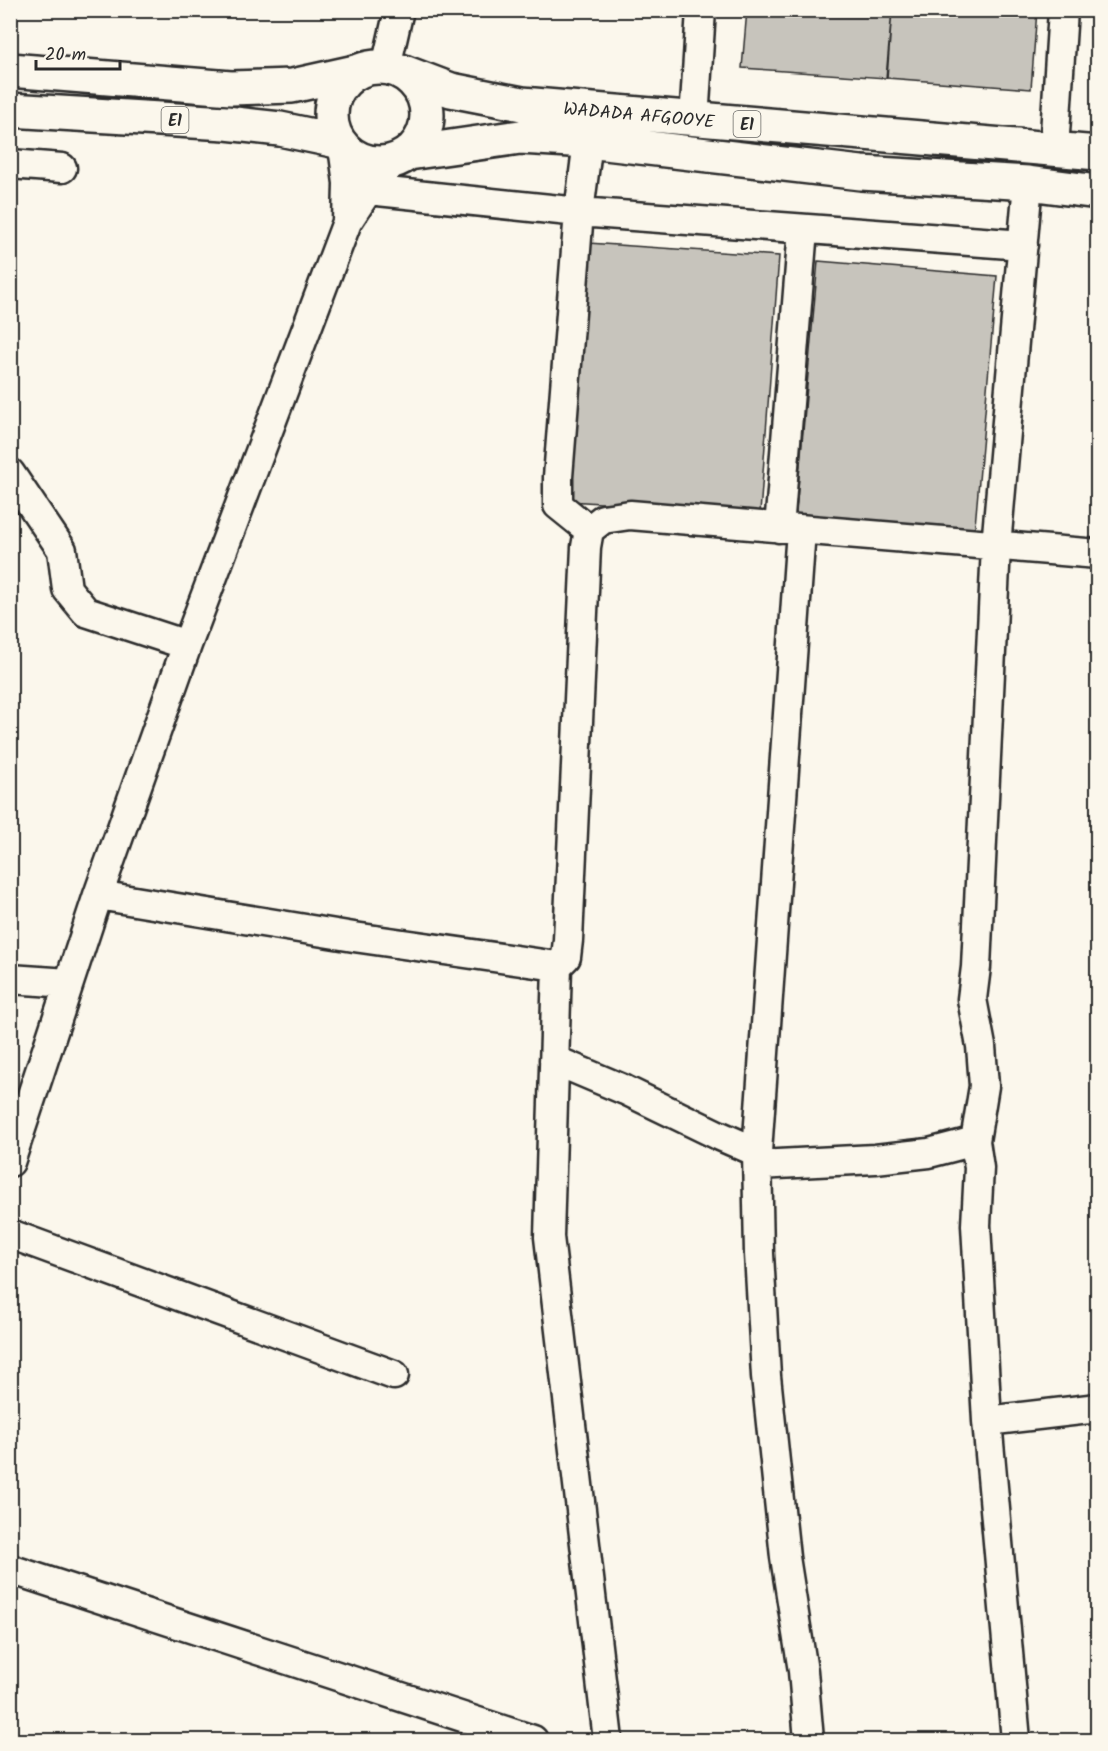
<svg xmlns="http://www.w3.org/2000/svg" width="1108" height="1751" font-family="Kalam,sans-serif">
	<style>
		.building { fill: #c7c4bc; stroke: #2b2b2b; stroke-width: 1.5 }
		.lines { fill: none; stroke-linecap: round; stroke-linejoin: round }
		.minor-casing { stroke: #2b2b2b; stroke-width: 33 }
		.highway-casing { stroke: #2b2b2b; stroke-width: 38 }
		.minor { stroke: #fbf7ec; stroke-width: 28 }
		.highway { stroke: #fbf7ec; stroke-width: 33 }
		.labels { text-anchor: middle; stroke-width: 6; stroke-linejoin: round; paint-order: stroke }
		.shield { fill: #fbf7ec; stroke: #696865; stroke-width: 1.5 }
		.shield-label { font-size: 16px; font-weight: bold; fill: #2b2b2b }
		.street-label { font-size: 18px; fill: #2b2b2b; stroke: #fbf7ec }
	</style>
	<rect width="100%" height="100%" fill="#fbf7ec"/>
	<filter id="ink" filterUnits="userSpaceOnUse"><feTurbulence type="fractalNoise" baseFrequency=".0167" numOctaves="2"/><feDisplacementMap in="SourceGraphic" scale="12" xChannelSelector="R" yChannelSelector="G"/><feConvolveMatrix kernelMatrix="1 2 1 2 8 2 1 2 1" color-interpolation-filters="sRGB"/></filter>
	<g filter="url(#ink)">
		<path class="building" d="M 747,10 L 892,10 L 886,78 L 742,68 Z
			M 892,10 L 1037,10 L 1031,89 L 887,78 Z
			M 588,243 L 779,256 L 760,513 L 569,501 Z
			M 818,261 L 997,276 L 974,537 L 795,522 Z"/>
		<g class="lines">
			<defs>
				<path id="minor" d="M 386,67 L 399,10
					M 694,120 L 701,10
					M 588,141 L 579,212 L 558,477 L 558,505 L 589,530
					M 343,147 L 348,183 L 347,222
					M 1054,149 L 1063,10
					M 10,164 L 62,168
					M 368,190 L 579,212 L 1023,245
					M 10,473 L 62,550 L 67,589 L 86,612 L 187,645
					M 779,528 L 803,229
					M 98,895 L 354,937 L 557,966
					M 10,979 L 69,983
					M 554,1060 L 625,1090 L 718,1135 L 757,1152 L 759,1254 L 766,1376 L 785,1557 L 803,1671 L 809,1740
					M 757,1152 L 801,530
					M 10,1162 L 98,895 L 187,645 L 347,222 L 368,190 L 394,161
					M 758,1165 L 875,1159 L 929,1153 L 975,1141
					M 10,1234 L 394,1375
					M 987,1421 L 1098,1408
					M 10,1569 L 533,1740
					M 608,1740 L 549,1237 L 557,966 L 566,957 L 568,940 L 586,547 L 589,530 L 603,519 L 630,515 L 1098,554
					M 1016,1740 L 987,1421 L 976,1225 L 979,1168 L 975,1141 L 984,1086 L 981,1046 L 972,999 L 976,967 L 996,546 L 1028,183"/>
				<path id="highway" d="M331 115a48 48 0 1 1 96 0a48 48 0 1 1-96 0Z
					M 10,70 L 231,88 L 292,86 L 355,72
					M 401,71 L 451,90 L 522,104 L 1098,153
					M 10,110 L 226,123 L 280,129 L 337,141
					M 409,153 L 520,137 L 588,141 L 861,173 L 1028,183 L 1098,192"/>
			</defs>
			<use href="#minor" class="minor-casing"/>
			<use href="#highway" class="highway-casing"/>
			<use href="#minor" class="minor"/>
			<use href="#highway" class="highway"/>
		</g>
	</g>
	<g class="labels">
		<g class="shield">
			<rect x="161.5" y="107" width="27" height="26" rx="4.5"/>
			<rect x="733.5" y="111" width="27" height="26" rx="4.5"/>
		</g>
		<g class="shield-label">
			<text x="175" y="126">E1</text>
			<text x="747" y="130">E1</text>
		</g>
		<g class="street-label">
			<text transform="translate(639 115) rotate(5)" y="6">WADADA AFGOOYE</text>
		</g>
	</g>
	<rect width="1108" height="1751" fill="none" stroke="#fbf7ec" stroke-width="36"/>
	<rect x="18" y="18" width="1072" height="1715" fill="none" stroke="#2b2b2b" stroke-width="2" filter="url(#ink)"/>
	<path d="M36 60v9h84v-9" fill="none" stroke="#2b2b2b" stroke-width="3"/>
	<text x="45" y="60" font-size="18" fill="#2b2b2b" stroke="#fbf7ec" stroke-width="4.5" paint-order="stroke">20 m</text>
</svg>
